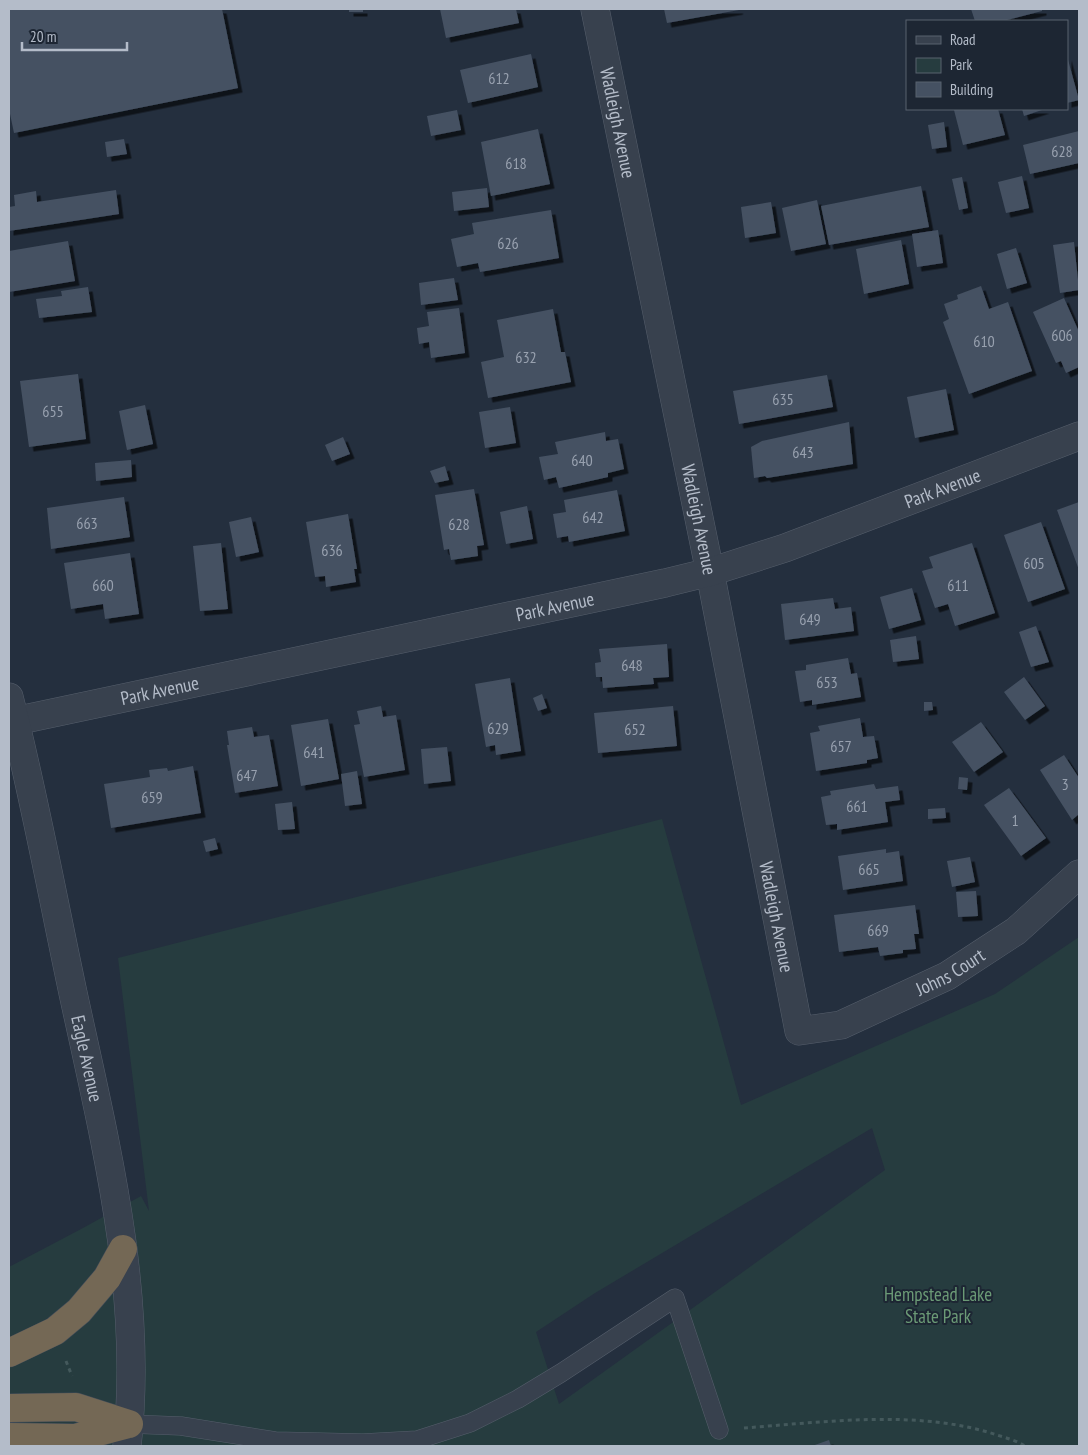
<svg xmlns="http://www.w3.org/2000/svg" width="1088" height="1455" font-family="'PT Sans Narrow',sans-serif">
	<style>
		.green { fill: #263c3f; fill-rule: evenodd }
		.building { fill: #455162; filter: url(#shadow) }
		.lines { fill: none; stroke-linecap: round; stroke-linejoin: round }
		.service-casing { stroke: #565f6c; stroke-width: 19 }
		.minor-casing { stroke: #565f6c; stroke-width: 29 }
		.tertiary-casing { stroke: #565f6c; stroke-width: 29 }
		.motorway-casing { stroke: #434c59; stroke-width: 29 }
		.path { stroke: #44595c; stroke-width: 3; stroke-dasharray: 4 4; stroke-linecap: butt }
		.service { stroke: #38414e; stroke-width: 18 }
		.minor { stroke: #38414e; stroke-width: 28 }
		.tertiary { stroke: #38414e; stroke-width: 28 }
		.motorway { stroke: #746855; stroke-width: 28 }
		.labels { text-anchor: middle; stroke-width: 4; stroke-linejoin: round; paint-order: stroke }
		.number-label { font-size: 16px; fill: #98a1af }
		.street-label { font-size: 19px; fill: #b4bcc9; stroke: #1d2633 }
		.park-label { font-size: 19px; fill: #6b9a76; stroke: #1d2633 }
	</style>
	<defs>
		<filter id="shadow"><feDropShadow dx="4.5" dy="4.5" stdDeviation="0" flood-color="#0009"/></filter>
	</defs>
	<rect width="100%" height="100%" fill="#242f3e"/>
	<path class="green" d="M 662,819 L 741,1105 L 995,994 L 1079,937 L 1079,1446 L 9,1446 L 9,1267 L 83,1228 L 141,1196 L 149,1211 L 118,958 ZM 872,1128 L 885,1170 L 559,1404 L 536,1332 L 595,1293 Z"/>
	<path class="building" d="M 9,9 L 222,9 L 238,88 L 14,133 L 9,109 Z
		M 349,9 L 363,9 L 363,12 L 349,12 Z
		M 440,9 L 516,9 L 519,23 L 446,38 Z
		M 664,9 L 738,9 L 739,10 L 667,23 Z
		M 971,9 L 1042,9 L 1042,11 L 1003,21 L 975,21 Z
		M 531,54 L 538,87 L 468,103 L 460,70 Z
		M 1067,56 L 1079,100 L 1067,103 Z
		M 961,109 L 998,109 L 1005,135 L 963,145 L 954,110 Z
		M 1022,109 L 1045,109 L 1024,116 Z
		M 457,110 L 461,130 L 431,136 L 427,116 Z
		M 944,122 L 947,147 L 932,149 L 928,125 Z
		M 538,129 L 550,184 L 491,196 L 481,142 Z
		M 1079,131 L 1079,163 L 1030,174 L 1023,145 Z
		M 124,139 L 127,154 L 107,157 L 105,142 Z
		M 1022,176 L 1029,208 L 1006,213 L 998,182 Z
		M 962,177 L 968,208 L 959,210 L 952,179 Z
		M 921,186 L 929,227 L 829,245 L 821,206 Z
		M 487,188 L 489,207 L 454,211 L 452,192 Z
		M 116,190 L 119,214 L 9,231 L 9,207 L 15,206 L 14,195 L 36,191 L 37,202 Z
		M 817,200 L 826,244 L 791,251 L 782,208 Z
		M 771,202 L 776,233 L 745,238 L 741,207 Z
		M 551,210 L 559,258 L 480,272 L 478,263 L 457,267 L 451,239 L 474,234 L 472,223 Z
		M 938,230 L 943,263 L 917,267 L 912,234 Z
		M 901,240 L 909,284 L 864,294 L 856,249 Z
		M 68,241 L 75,281 L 9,292 L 9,251 Z
		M 1074,242 L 1079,290 L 1060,293 L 1053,245 Z
		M 1016,248 L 1027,283 L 1007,289 L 997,254 Z
		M 454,278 L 458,300 L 421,305 L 419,283 Z
		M 981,286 L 989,309 L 1008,302 L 1032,371 L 969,394 L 943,322 L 949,319 L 944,304 L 958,299 L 957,295 Z
		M 88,287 L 92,312 L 39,318 L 36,299 L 62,296 L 61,291 Z
		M 1064,298 L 1079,332 L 1079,367 L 1066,373 L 1061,361 L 1056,363 L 1033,312 Z
		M 459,308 L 465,353 L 431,358 L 429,342 L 419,344 L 417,328 L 429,326 L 427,312 Z
		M 553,309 L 561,352 L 565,352 L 571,382 L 488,398 L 481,362 L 504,357 L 497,320 Z
		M 78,374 L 86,439 L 29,447 L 20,381 Z
		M 827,375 L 833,407 L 739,424 L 733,391 Z
		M 946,389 L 954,430 L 915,438 L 907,397 Z
		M 145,405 L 153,444 L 127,450 L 119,411 Z
		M 510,407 L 516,443 L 485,448 L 479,412 Z
		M 849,422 L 853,464 L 767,478 L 765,476 L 754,478 L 751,447 L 762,441 Z
		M 605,432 L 606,441 L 618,439 L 624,469 L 608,473 L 608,477 L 559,488 L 556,477 L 544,480 L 539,457 L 558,454 L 555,442 Z
		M 343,437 L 350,454 L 332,461 L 325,445 Z
		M 131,460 L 132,477 L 96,481 L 95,463 Z
		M 445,466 L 449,480 L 435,483 L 430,471 Z
		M 474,489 L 484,545 L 477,546 L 478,556 L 451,560 L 449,549 L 444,550 L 435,495 Z
		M 617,490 L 625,531 L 569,542 L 568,536 L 557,538 L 553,514 L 566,512 L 564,500 Z
		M 124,497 L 130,537 L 51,549 L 47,508 Z
		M 1079,502 L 1079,570 L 1057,510 Z
		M 527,506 L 533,539 L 506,544 L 500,512 Z
		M 348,514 L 357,569 L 354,569 L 356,582 L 326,587 L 325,576 L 315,577 L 306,522 Z
		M 251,517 L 259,552 L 236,557 L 229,522 Z
		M 1041,522 L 1065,589 L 1028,602 L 1004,535 Z
		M 221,543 L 228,609 L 200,611 L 193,546 Z
		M 972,543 L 995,613 L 955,626 L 948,604 L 935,608 L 922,571 L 933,568 L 929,557 Z
		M 130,553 L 139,614 L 105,619 L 103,604 L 71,609 L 64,563 Z
		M 912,588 L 921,620 L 889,629 L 880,597 Z
		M 833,598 L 835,609 L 851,607 L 854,631 L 785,640 L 781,604 Z
		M 1036,626 L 1049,662 L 1031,667 L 1019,632 Z
		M 916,636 L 919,659 L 893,662 L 890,640 Z
		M 667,644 L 669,677 L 653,678 L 654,684 L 603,688 L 602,677 L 596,677 L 595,663 L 601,662 L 599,649 Z
		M 848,658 L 851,674 L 857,673 L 861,697 L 812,705 L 812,700 L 800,702 L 795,671 L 806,670 L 806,665 Z
		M 1024,677 L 1045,706 L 1025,720 L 1004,692 Z
		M 510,678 L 521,751 L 496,755 L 495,745 L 486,747 L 475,684 Z
		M 542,694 L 547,708 L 538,711 L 533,698 Z
		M 924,702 L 932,702 L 933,710 L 924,711 Z
		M 381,706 L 383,717 L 396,715 L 405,770 L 364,777 L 354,725 L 360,724 L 357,711 Z
		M 673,706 L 677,746 L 598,753 L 594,713 Z
		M 860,718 L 863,737 L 874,736 L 878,758 L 867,760 L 867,763 L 816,771 L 810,733 L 820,731 L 818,726 Z
		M 328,719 L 339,779 L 301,786 L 291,725 Z
		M 981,722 L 1003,752 L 974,772 L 952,742 Z
		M 252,727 L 254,737 L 269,735 L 278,786 L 235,793 L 227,745 L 229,745 L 227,731 Z
		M 447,747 L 451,781 L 424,784 L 421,749 Z
		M 1064,755 L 1079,778 L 1079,814 L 1072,820 L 1040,770 Z
		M 193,766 L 201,813 L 111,828 L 104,784 L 150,777 L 149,770 L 167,768 L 168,771 Z
		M 357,771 L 362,804 L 345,806 L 341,774 Z
		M 959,777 L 968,778 L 967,790 L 958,789 Z
		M 874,784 L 876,789 L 898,786 L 900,800 L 885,802 L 888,822 L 837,830 L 837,824 L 826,825 L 821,797 L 831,795 L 830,791 Z
		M 1009,788 L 1046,838 L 1021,856 L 984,805 Z
		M 292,802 L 295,829 L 278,830 L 275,804 Z
		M 945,808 L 946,818 L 928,819 L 928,809 Z
		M 215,838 L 218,849 L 206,852 L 203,841 Z
		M 886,849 L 886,853 L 899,851 L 903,881 L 843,890 L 838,856 Z
		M 970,857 L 975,882 L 952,887 L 947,861 Z
		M 976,891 L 978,916 L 958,917 L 956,892 Z
		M 915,905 L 919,934 L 914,934 L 916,949 L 903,950 L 903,953 L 880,956 L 878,947 L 839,952 L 834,915 Z
		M 829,1440 L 831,1446 L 812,1446 Z"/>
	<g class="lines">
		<defs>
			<path id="service" d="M 129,1424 L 181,1426 L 275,1441 L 363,1443 L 417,1440 L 470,1423 L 518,1399 L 561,1373 L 675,1298 L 719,1430"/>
			<g id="minor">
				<path id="s1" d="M 595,9 L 710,572 L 799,1031 L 841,1025 L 947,976 L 1016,931 L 1079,874"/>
				<path id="s2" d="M 15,721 L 665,583 L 710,572 L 785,548 L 1079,436"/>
			</g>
			<g id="tertiary">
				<path id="s3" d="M 9,697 C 34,795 52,894 73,993 C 105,1141 144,1293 127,1446"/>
			</g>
			<path id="motorway" d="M 9,1353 L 55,1331 L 79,1311 L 107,1278 L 123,1249
				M 9,1408 L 76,1407 L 129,1424
				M 9,1437 L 75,1438 L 129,1424"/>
		</defs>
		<use href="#service" class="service-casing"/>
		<use href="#minor" class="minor-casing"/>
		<use href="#tertiary" class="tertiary-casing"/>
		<use href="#motorway" class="motorway-casing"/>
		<path class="path" d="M 66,1361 L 72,1376
			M 744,1428 C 825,1422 920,1409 997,1435 C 1007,1438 1017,1441 1025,1446"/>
		<use href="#service" class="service"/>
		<use href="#minor" class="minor"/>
		<use href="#tertiary" class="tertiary"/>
		<use href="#motorway" class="motorway"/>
	</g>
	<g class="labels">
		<g class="number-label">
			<text x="499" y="84">612</text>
			<text x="1062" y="157">628</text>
			<text x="516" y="169">618</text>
			<text x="508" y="249">626</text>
			<text x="1062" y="341">606</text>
			<text x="984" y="347">610</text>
			<text x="526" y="363">632</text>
			<text x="783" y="405">635</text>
			<text x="53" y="417">655</text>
			<text x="803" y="458">643</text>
			<text x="582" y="466">640</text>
			<text x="593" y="523">642</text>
			<text x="87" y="529">663</text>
			<text x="459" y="530">628</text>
			<text x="332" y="556">636</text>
			<text x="1034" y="569">605</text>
			<text x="103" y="591">660</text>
			<text x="958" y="591">611</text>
			<text x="810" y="625">649</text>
			<text x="632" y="671">648</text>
			<text x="827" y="688">653</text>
			<text x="498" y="734">629</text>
			<text x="635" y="735">652</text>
			<text x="841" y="752">657</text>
			<text x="314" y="758">641</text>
			<text x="247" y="781">647</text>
			<text x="1065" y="790">3</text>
			<text x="152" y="803">659</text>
			<text x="857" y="812">661</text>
			<text x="1015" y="826">1</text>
			<text x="869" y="875">665</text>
			<text x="878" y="936">669</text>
		</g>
		<g class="street-label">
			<text dy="7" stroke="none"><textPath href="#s1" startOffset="116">Wadleigh Avenue</textPath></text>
			<text dy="7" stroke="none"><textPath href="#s2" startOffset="958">Park Avenue</textPath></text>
			<text dy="7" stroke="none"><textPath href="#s1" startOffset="521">Wadleigh Avenue</textPath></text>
			<text dy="7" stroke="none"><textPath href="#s2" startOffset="552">Park Avenue</textPath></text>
			<text dy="7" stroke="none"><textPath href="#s2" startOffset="148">Park Avenue</textPath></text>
			<text dy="7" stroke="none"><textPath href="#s1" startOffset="926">Wadleigh Avenue</textPath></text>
			<text dy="7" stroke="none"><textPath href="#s1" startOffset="1206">Johns Court</textPath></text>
			<text dy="7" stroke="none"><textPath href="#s3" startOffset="370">Eagle Avenue</textPath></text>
		</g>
		<g class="park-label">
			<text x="938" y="1301">Hempstead Lake<tspan x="938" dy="22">State Park</tspan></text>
		</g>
	</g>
	<rect width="1088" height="1455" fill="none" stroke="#b4bcc9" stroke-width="20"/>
	<rect x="906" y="20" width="162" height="90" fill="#1d2633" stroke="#59626f"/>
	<rect x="916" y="36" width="25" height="8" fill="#38414e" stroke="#59626f"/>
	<text x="950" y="45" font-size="15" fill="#b4bcc9">Road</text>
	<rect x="916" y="58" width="25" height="15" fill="#263c3f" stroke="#59626f"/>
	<text x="950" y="70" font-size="15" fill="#b4bcc9">Park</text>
	<rect x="916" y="82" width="25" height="15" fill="#455162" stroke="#59626f"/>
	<text x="950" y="95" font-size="15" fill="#b4bcc9">Building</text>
	<path d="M22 42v8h105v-8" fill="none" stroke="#b4bcc9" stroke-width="2.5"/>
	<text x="30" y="42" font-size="15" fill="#b4bcc9" stroke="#1d2633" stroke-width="4" paint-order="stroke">20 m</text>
</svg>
